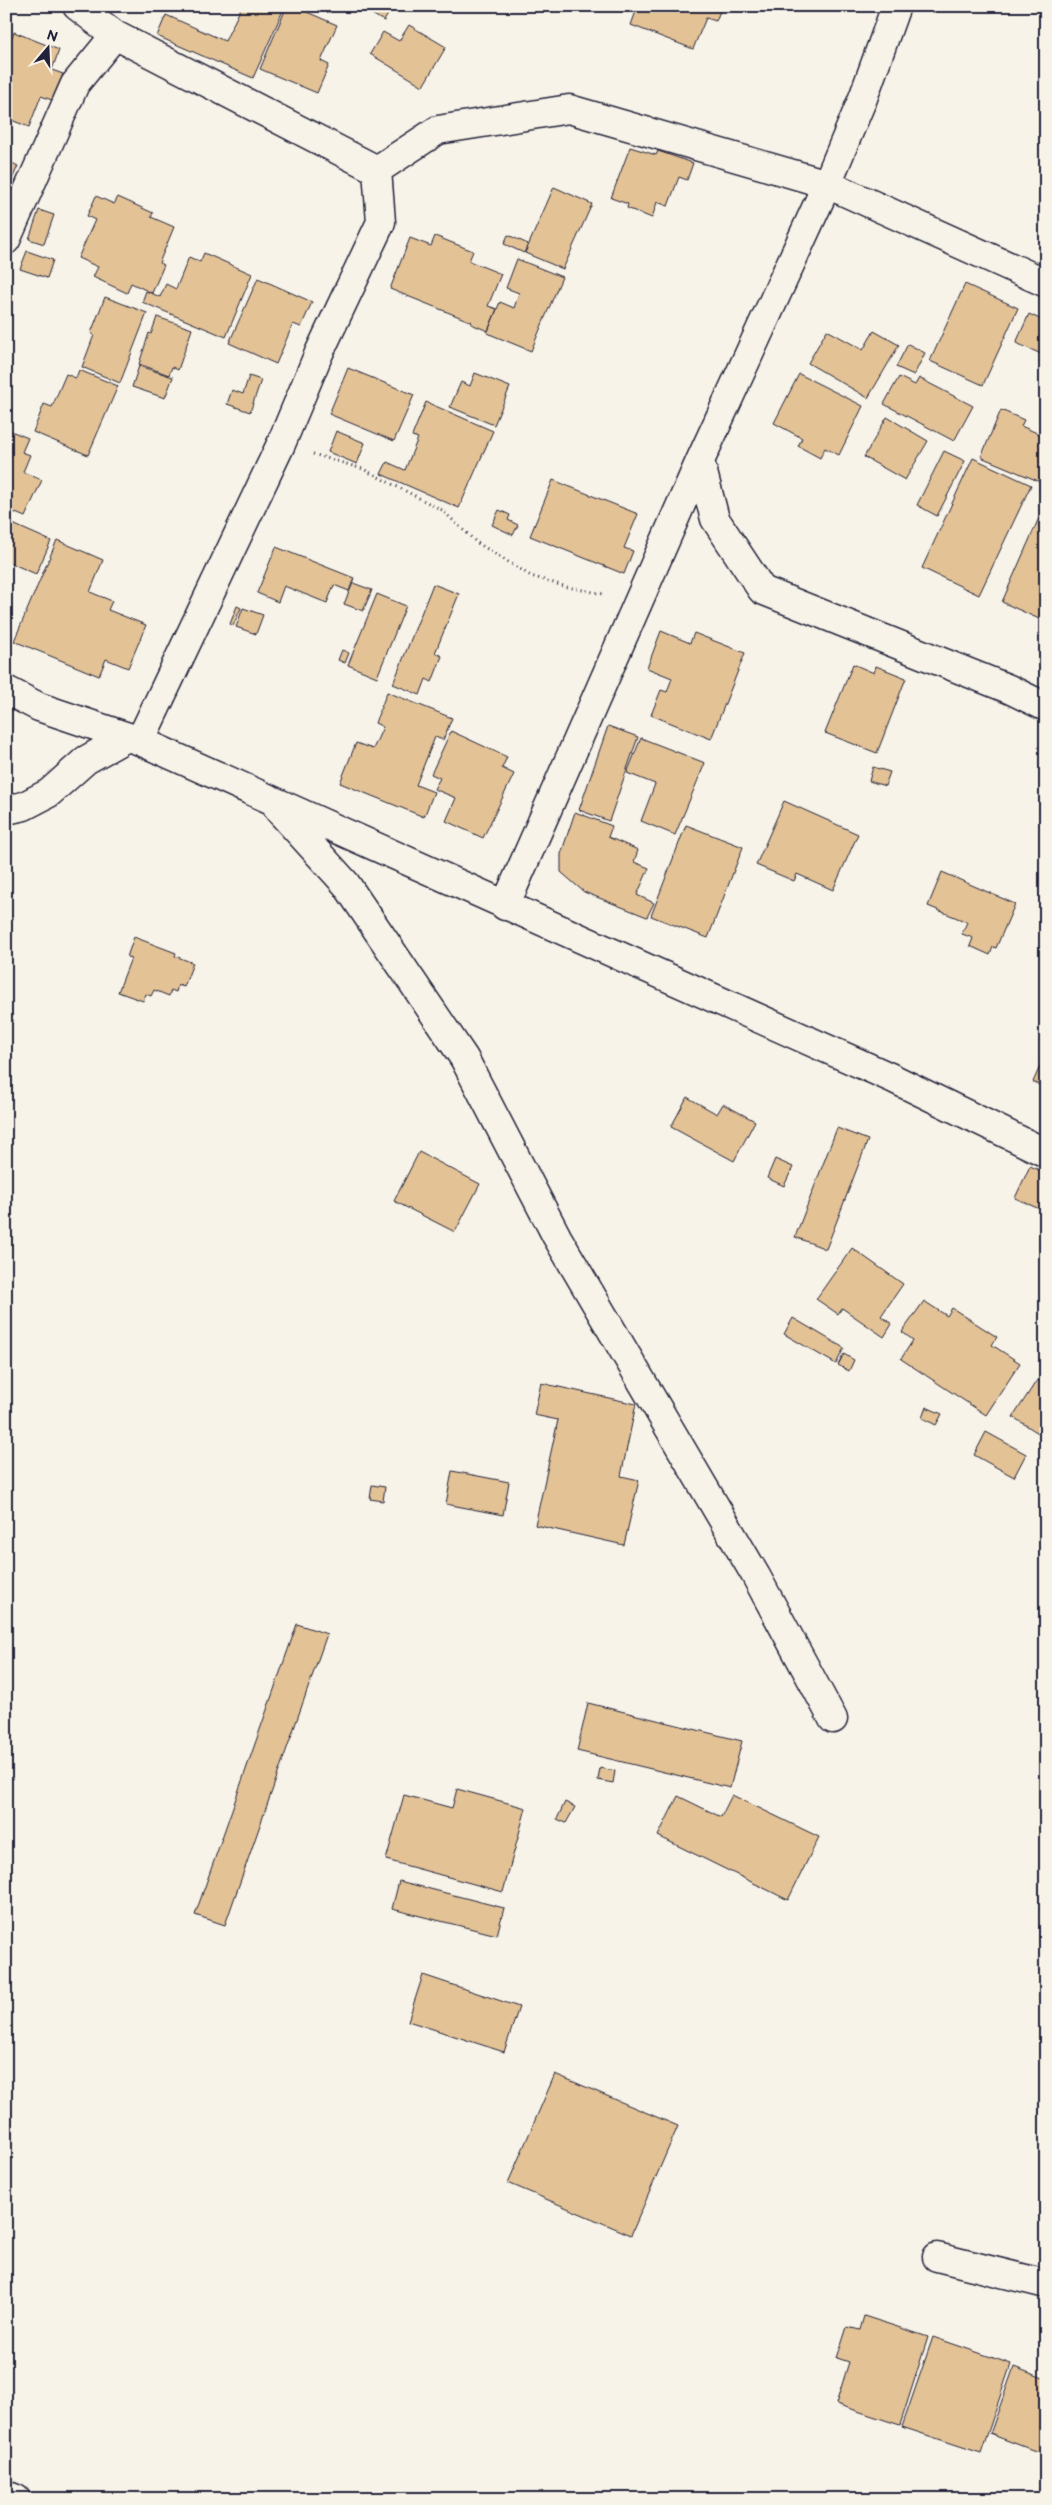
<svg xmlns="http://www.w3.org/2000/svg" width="1052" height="2505" font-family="'Balsamiq Sans',sans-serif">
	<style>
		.building { fill: #e3c295; stroke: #22223b }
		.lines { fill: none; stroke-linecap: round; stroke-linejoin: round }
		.street-casing { stroke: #22223b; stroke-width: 31 }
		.path { stroke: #22223b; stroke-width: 3; stroke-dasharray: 1 4; stroke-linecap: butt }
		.street { stroke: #f7f3e8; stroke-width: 28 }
	</style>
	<rect width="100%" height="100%" fill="#f7f3e8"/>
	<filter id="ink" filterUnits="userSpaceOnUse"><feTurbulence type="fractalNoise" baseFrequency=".02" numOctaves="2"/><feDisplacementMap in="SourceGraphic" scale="10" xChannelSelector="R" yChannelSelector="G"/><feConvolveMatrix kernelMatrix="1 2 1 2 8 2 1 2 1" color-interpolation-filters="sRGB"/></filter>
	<g filter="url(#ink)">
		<path class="building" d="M 242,6 L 285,6 L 253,78 L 157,36 L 166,15 L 225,41 Z
			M 287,6 L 293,6 L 337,25 L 321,61 L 329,65 L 317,93 L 260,69 Z
			M 358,6 L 393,6 L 384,21 Z
			M 638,6 L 722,6 L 716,21 L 706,18 L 693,49 L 631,25 Z
			M 409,25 L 446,47 L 423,86 L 370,54 L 383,32 L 399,41 Z
			M 14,32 L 59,50 L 52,70 L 63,74 L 52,100 L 41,96 L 29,127 L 6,118 L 6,53 Z
			M 630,147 L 656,155 L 658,151 L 693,163 L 687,180 L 679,177 L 668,206 L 657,202 L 652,218 L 627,208 L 628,204 L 611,198 Z
			M 6,160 L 18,166 L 6,192 Z
			M 554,187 L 592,204 L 563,269 L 525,253 Z
			M 96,196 L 114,204 L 118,197 L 153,213 L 151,217 L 174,227 L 159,263 L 164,265 L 152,293 L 131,283 L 127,293 L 93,277 L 98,267 L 78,258 L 95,220 L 87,216 Z
			M 39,210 L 54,215 L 44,244 L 29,239 Z
			M 508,235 L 528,244 L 524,253 L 504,244 Z
			M 435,236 L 473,251 L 469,261 L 501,274 L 488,306 L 497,309 L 488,331 L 471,324 L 472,322 L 390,289 L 410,238 L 431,246 Z
			M 27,251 L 53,260 L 47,278 L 20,269 Z
			M 204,253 L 252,274 L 226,337 L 142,302 L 146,291 L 160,297 L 166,284 L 176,289 L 189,257 L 200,262 Z
			M 517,259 L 562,277 L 531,351 L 487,333 L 500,302 L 514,308 L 519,293 L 506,288 Z
			M 258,278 L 312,302 L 301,327 L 293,324 L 276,364 L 229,343 Z
			M 965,284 L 1018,308 L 983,385 L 930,361 Z
			M 105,297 L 147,313 L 120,383 L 82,367 L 94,335 L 91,333 Z
			M 1029,314 L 1046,322 L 1046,356 L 1016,343 Z
			M 157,317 L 192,329 L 178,370 L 172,367 L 169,375 L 139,364 L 149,333 L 151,334 Z
			M 827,330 L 863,350 L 874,331 L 899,345 L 868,398 L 808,363 Z
			M 908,344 L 925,353 L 914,375 L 896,367 Z
			M 139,366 L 173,377 L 165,398 L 132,387 Z
			M 348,368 L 414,395 L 394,441 L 329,414 Z
			M 79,370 L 118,386 L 88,455 L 33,432 L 44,404 L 52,407 L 66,374 L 76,378 Z
			M 475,373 L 510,387 L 494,425 L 450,407 L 461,382 L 470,386 Z
			M 799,374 L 863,406 L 839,455 L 825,448 L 820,458 L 798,446 L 802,438 L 774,423 Z
			M 249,376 L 261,380 L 250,412 L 227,404 L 232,390 L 243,394 Z
			M 899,377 L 915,385 L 919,378 L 973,406 L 954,441 L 884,404 Z
			M 426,402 L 493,431 L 459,508 L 381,474 L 387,462 L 405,470 L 418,438 L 412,436 Z
			M 1001,410 L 1024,420 L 1021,426 L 1046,437 L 1046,477 L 1043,483 L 981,457 Z
			M 887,417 L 928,441 L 905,480 L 864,457 Z
			M 6,429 L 28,438 L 22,452 L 30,455 L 23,472 L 42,480 L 25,517 L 6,509 Z
			M 336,431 L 365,443 L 357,464 L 328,452 Z
			M 944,451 L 965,461 L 937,516 L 917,505 Z
			M 973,458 L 1031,485 L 979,595 L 922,568 Z
			M 553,480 L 638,514 L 624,548 L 633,551 L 624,574 L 530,536 Z
			M 1046,502 L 1046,608 L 1044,607 L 1039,619 L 1002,602 Z
			M 499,510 L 510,515 L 508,520 L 518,525 L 513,535 L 492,525 Z
			M 6,521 L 51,541 L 36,574 L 6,561 Z
			M 57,540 L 103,560 L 90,592 L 112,601 L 108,610 L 146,625 L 128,668 L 106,659 L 99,676 L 14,641 Z
			M 276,547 L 354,578 L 349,591 L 334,585 L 327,603 L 284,586 L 278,602 L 257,593 Z
			M 353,583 L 372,590 L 363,611 L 344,604 Z
			M 433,584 L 459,594 L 435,653 L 442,656 L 432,682 L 426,679 L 420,695 L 393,684 Z
			M 377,594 L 406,606 L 377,677 L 348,665 Z
			M 237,606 L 241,608 L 233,626 L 230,624 Z
			M 243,608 L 263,615 L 256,634 L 236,627 Z
			M 661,631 L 690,643 L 694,633 L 745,653 L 711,739 L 651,715 L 661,690 L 667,692 L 672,678 L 647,668 Z
			M 342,650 L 349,653 L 345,663 L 338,660 Z
			M 853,664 L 874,673 L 876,666 L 906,678 L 877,753 L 825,733 Z
			M 387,692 L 452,718 L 443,740 L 435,737 L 416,785 L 434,792 L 424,817 L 340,783 L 356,743 L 373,749 L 383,727 L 375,723 Z
			M 608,726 L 638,737 L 609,821 L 579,810 Z
			M 451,731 L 507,757 L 502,768 L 514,774 L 483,838 L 446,821 L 456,798 L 434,789 L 440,778 L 431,774 Z
			M 641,738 L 705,763 L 675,835 L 641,821 L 655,784 L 627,773 Z
			M 873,767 L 890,772 L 885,786 L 869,781 Z
			M 784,801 L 858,834 L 833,890 L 797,874 L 794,881 L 756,865 Z
			M 575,812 L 612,826 L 608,837 L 638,850 L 634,862 L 649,868 L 637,895 L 654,903 L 647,917 L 584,892 L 561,872 L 561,854 Z
			M 686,825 L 743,847 L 708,938 L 651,916 Z
			M 942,872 L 1015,904 L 996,948 L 993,947 L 990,955 L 970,946 L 973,938 L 962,934 L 967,922 L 928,906 Z
			M 134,937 L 176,953 L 175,956 L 193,963 L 184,987 L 178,985 L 176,992 L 171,990 L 169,996 L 154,990 L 151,996 L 146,994 L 143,1001 L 118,992 L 131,958 L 127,957 Z
			M 1046,1053 L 1046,1088 L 1033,1082 Z
			M 687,1097 L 717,1114 L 723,1104 L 755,1121 L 734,1161 L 671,1127 Z
			M 837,1128 L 868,1140 L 826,1249 L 795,1237 Z
			M 419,1152 L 480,1184 L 455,1232 L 394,1201 Z
			M 775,1159 L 793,1167 L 784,1186 L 767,1178 Z
			M 1030,1166 L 1046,1173 L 1046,1212 L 1015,1198 Z
			M 852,1248 L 903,1284 L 881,1316 L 892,1324 L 884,1337 L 842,1308 L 838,1314 L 816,1299 Z
			M 924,1301 L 947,1316 L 952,1308 L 997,1337 L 992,1345 L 1020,1363 L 986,1415 L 901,1359 L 913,1340 L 902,1332 Z
			M 793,1318 L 844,1348 L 836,1364 L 784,1334 Z
			M 844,1354 L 854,1360 L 849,1371 L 838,1365 Z
			M 1037,1380 L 1046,1385 L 1046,1438 L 1013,1417 Z
			M 541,1383 L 636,1404 L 621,1476 L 639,1480 L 624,1545 L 535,1525 L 558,1420 L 534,1415 Z
			M 926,1407 L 942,1414 L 936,1425 L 922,1418 Z
			M 986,1432 L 1026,1454 L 1014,1477 L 974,1455 Z
			M 452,1471 L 509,1482 L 503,1515 L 446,1504 Z
			M 372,1485 L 385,1487 L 383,1501 L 370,1499 Z
			M 297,1624 L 327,1634 L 225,1925 L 195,1915 Z
			M 588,1703 L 742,1741 L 730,1788 L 577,1751 Z
			M 600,1768 L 615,1771 L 613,1783 L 598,1780 Z
			M 457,1789 L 526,1808 L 503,1892 L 386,1860 L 404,1795 L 452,1808 Z
			M 732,1795 L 819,1837 L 788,1900 L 658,1836 L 678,1796 L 721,1817 Z
			M 565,1802 L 575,1807 L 566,1823 L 557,1819 Z
			M 399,1881 L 504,1908 L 497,1935 L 392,1909 Z
			M 423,1975 L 519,2007 L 504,2052 L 408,2021 Z
			M 555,2074 L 678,2126 L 631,2235 L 508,2183 Z
			M 864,2316 L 928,2337 L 900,2425 L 836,2404 L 849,2362 L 837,2358 L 847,2327 L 860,2330 Z
			M 933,2337 L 1011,2364 L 981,2453 L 902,2427 Z
			M 1014,2367 L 1046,2379 L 1046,2455 L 990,2434 Z"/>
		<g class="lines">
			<defs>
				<path id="street" d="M 77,6 L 115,35 L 377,170 L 381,222 L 319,353 L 281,444 L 140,741
					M 896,6 L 863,98 L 827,184 L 700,461 L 715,519 L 762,590 L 1009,689 L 1046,707
					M 377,170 L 438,130 L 569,109 L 827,184 L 1046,283
					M 6,240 L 75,84 L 115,35
					M 6,690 L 39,707 L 140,741 L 892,1078 L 1046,1153
					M 278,809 L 346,884 L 464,1058 L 557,1237 L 756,1576 L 833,1719
					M 6,810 L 24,806 L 49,793 L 86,760 L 127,737
					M 505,906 L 700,461
					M 937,2257 L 1046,2284
					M 6,2495 L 16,2499"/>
			</defs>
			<use href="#street" class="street-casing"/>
			<path class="path" d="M 313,454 L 363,469 L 442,510 L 476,542 L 531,576 L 567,587 L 604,594"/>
			<use href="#street" class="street"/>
		</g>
	</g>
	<rect width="1052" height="2505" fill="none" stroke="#f7f3e8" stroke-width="25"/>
	<rect x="12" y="12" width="1027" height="2480" fill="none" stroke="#22223b" stroke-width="2" filter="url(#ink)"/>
	<g transform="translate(48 48) rotate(19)" stroke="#f7f3e8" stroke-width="4" paint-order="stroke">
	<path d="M0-4L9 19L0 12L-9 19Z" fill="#22223b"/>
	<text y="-8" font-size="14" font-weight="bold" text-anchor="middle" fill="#22223b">N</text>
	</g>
</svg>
